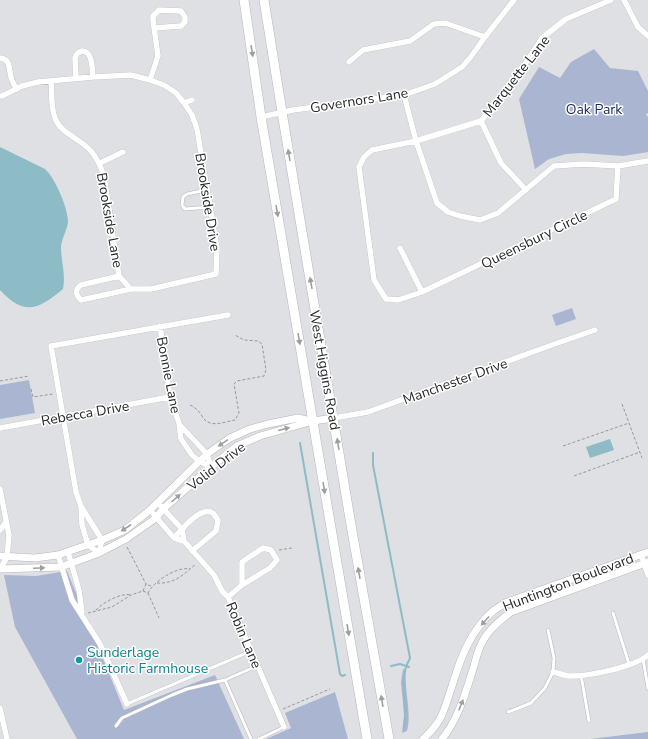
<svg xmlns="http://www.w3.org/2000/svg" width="648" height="739" font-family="'Nunito Sans',sans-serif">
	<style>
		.green { fill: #a9b5d1 }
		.water { fill: #8dbcc6 }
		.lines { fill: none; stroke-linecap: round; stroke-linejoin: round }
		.stream { stroke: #8dbcc6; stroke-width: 2 }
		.service-casing { stroke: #b5b7ba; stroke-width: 4 }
		.minor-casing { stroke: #b5b7ba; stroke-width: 6 }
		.tertiary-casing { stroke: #b5b7ba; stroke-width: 8 }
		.primary-casing { stroke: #b5b7ba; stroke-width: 10 }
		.path { stroke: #959799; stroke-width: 1; stroke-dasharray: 3 2; stroke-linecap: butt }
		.service { stroke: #fff; stroke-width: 3 }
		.minor { stroke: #fff; stroke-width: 5.5 }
		.tertiary { stroke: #fff; stroke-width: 7 }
		.primary { stroke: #fff; stroke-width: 9 }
		.oneway { fill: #9e9e9f }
		.culture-dot { fill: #0f9aa8; stroke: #fff; stroke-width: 1.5 }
		.labels { text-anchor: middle; stroke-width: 3; stroke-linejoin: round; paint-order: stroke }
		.street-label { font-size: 14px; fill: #272829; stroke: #fff }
		.park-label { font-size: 14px; fill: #1c2c58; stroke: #fff }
		.culture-label { font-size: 14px; fill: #0d838f; stroke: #fff; text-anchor: start }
	</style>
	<rect width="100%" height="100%" fill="#dee0e3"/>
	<path class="green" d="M 594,49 L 610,68 L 638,71 L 648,91 L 648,113 L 646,114 L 648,117 L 648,152 L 623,156 L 582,153 L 566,154 L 549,159 L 535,169 L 519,99 L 539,67 L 560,78 L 571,62 Z
		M 572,308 L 576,319 L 556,326 L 552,315 Z
		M 29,380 L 35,413 L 0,419 L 0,385 Z
		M 67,571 L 124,710 L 215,675 L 244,739 L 77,739 L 15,627 L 4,575 L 36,576 Z
		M 403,669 L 406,671 C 404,691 412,712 407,731 L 402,733 L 404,715 L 401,682 Z
		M 335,692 L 348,739 L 266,739 L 291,728 L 285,713 Z
		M 648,732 L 648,739 L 590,739 Z"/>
	<path class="water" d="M 0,147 L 45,169 C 55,178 68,208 68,222 C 67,230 62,238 61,246 C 61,261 66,275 63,289 C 38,310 24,316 0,290 Z
		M 610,439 L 614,450 L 590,458 L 586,447 Z"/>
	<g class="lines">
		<path class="stream" d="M 300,443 L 340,674 L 342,676 L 345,675
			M 373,453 L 373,465 L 410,658 C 396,684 410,702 404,728
			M 391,666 L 400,664 L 409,667"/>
		<defs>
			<path id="service" d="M 207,190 L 187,194 L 183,197 L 182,205 L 185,209 L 210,207
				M 613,613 L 629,664
				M 643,659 L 648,688
				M 581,675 L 589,721
				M 127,704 L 251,651
				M 508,712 L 531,703 L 545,688 L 553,672 L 554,658 L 548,630
				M 116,726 L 122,718 L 172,695 L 187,689 L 225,680
				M 251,739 L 225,680 L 257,666
				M 259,739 L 284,727"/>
			<path id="minor" d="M 611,0 L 566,19 L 542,38 L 523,67 L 481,121 L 416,141 L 372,150 L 364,157 L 359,167 L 374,280 L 386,299 L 398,300 L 422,292 L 616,199 L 618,166
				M 624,0 L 638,27 L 648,36
				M 0,58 C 12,59 8,71 12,80 C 13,83 15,86 17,89
				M 349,62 L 363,50 L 410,41 L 434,24 L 445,23 L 485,37
				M 76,78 L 75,58 C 76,54 78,52 82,51 C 93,51 92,69 93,77
				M 150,80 L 158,56 L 153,20 L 153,16 L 159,10 L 181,11 L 185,17 L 185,22 L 181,26 L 154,28
				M 51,81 C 52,92 51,105 54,115 C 59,134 80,138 91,151 C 98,159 101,167 104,176 L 119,276
				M 404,95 L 416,141 L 437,203 L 448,212 L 460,216 L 480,220 L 498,213 L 554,166 L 584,164 L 618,166 L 648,161
				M 2,96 L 22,86 L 38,82 L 93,77 L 131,75 L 150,80 L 164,85 L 176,93 L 184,103
				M 261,117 L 293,110 L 404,95 L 435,84 L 462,67 L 470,58 L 485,37 L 514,0
				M 481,121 L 501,163 L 526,190
				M 100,163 L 123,152
				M 400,248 L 422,292
				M 119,276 L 131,289 L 151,289 L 216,274 L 217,248 L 197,129 L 192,115 L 184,103 L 192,100
				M 119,276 L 81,285 C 75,289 75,294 81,300 L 131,289
				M 160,326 L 170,397 L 179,423 L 181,439 L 192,455 L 199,461 L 211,467
				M 334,418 L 368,412 L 549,346 L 595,330
				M 180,425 L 207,454 L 211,467
				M 0,428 L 170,397
				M 0,489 L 9,535 L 7,557 L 0,569
				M 157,502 L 182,529 L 184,541
				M 81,506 L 82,525 L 88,545 L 99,553 L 102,540 L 81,506 L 76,492 L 51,346 L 228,315
				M 150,510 L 174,538 L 184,541 L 214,575 L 222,591 L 228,597 L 284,727
				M 0,530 L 6,522
				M 174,538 C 181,530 201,505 213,513 C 215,515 217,519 218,521 L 216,531 L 192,551
				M 68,552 L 79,590 L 82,612
				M 641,554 L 648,575
				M 58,555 L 72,600 L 100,644 L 127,704
				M 228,597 L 242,585 L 270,568 L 277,560 L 271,550 L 263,548 L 242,562 L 242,585
				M 553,672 C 558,673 563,675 568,676 C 587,677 634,667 648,655
				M 0,708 L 7,739"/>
			<path id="tertiary" d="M 0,556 L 35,558 L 58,555 L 102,540 L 125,530 L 150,510 L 207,454 L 230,438 L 250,429 L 268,424 L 298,418 L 311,421
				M 0,569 L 61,567 L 99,553 L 126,539 L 156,518 L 163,509 L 211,467 L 237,446 L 260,436 L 313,421 L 334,418
				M 423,739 C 443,721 444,710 452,686 C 460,660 470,631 492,612 C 497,608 502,605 507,602 L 648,552
				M 442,739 C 459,718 466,691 474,666 C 477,655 480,643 488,633 C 494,625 503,618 511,612 L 648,562"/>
			<path id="primary" d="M 244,0 L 261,117 L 367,739
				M 264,0 L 282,112 L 351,525 L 389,739"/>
		</defs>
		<use href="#service" class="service-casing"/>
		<use href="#minor" class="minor-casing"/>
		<use href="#tertiary" class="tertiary-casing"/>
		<use href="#primary" class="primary-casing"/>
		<path class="path" d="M 0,381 L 29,376
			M 31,389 L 33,397 L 53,394
			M 622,404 L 642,458
			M 190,405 C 196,408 199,411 202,416 C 209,429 223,422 235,420 L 239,413 L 234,384 L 237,381 L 264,376 L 266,370 L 262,344 L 258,341 L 244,340 L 235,335
			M 563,446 L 629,423
			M 574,476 L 640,452
			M 127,547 L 146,584
			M 279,550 L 292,548
			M 157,583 C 175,584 184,574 196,564
			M 143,591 L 146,584 L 151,586
			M 148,593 L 159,618
			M 96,610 C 102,603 122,592 131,595
			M 88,613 L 112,607 L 131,595 L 143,591 L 148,593 C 153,582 177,566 190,569
			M 283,709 L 330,689"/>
		<use href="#service" class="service"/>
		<use href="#minor" class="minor"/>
		<use href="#tertiary" class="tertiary"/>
		<use href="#primary" class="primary"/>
	</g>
	<defs><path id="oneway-solid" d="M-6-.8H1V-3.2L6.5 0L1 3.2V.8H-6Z"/></defs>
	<g class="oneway">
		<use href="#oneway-solid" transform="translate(252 51) rotate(81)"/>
		<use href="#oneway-solid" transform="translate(289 155) rotate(-100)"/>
		<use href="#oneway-solid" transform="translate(277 211) rotate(80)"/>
		<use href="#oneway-solid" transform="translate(311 283) rotate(-100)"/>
		<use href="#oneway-solid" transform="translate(299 339) rotate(80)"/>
		<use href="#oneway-solid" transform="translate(284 429) rotate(-15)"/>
		<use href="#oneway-solid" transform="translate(223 443) rotate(146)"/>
		<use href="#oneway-solid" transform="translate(338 444) rotate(-99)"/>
		<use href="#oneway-solid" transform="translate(324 488) rotate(81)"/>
		<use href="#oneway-solid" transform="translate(176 498) rotate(-42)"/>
		<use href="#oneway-solid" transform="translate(126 528) rotate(147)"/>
		<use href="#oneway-solid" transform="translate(39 568) rotate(-2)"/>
		<use href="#oneway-solid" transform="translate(359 573) rotate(-100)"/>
		<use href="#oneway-solid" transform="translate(485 621) rotate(132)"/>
		<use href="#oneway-solid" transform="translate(348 630) rotate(80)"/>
		<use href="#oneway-solid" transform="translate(382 701) rotate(-100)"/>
		<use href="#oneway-solid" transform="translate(461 705) rotate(-68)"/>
	</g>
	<circle class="culture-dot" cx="79" cy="660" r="4"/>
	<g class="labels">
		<g class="street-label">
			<text transform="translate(516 76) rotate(-52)" y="5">Marquette Lane</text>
			<text transform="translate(359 100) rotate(-9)" y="5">Governors Lane</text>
			<text transform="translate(208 202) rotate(81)" y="5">Brookside Drive</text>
			<text transform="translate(110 220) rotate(80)" y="5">Brookside Lane</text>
			<text transform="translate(534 239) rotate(-26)" y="5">Queensbury Circle</text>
			<text transform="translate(325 370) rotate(80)" y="5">West Higgins Road</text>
			<text transform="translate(169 375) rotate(79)" y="5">Bonnie Lane</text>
			<text transform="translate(455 381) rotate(-20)" y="5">Manchester Drive</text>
			<text transform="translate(85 413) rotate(-10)" y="5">Rebecca Drive</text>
			<text transform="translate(216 466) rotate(-38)" y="5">Volid Drive</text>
			<text transform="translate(568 582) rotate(-21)" y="5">Huntington Boulevard</text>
			<text transform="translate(244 635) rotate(67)" y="5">Robin Lane</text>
		</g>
		<g class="park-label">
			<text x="594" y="114">Oak Park</text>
		</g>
		<g class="culture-label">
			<text x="87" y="657">Sunderlage<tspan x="87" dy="16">Historic Farmhouse</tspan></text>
		</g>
	</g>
</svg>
